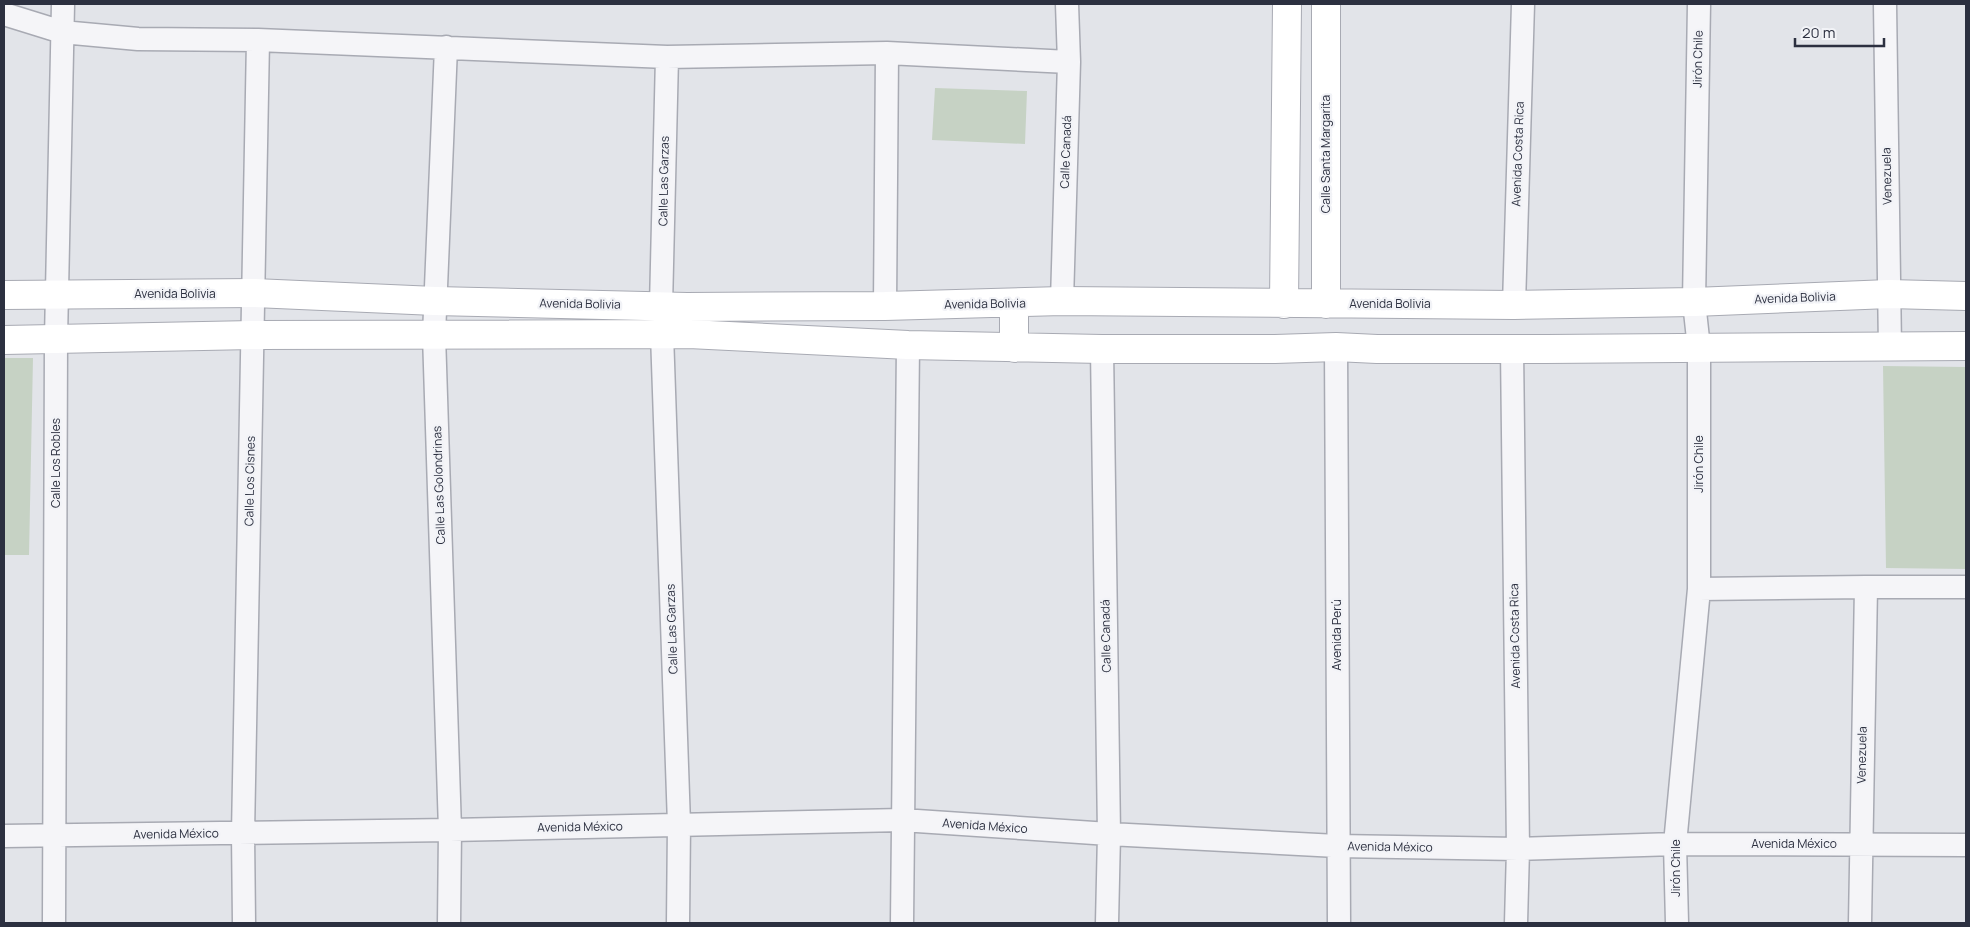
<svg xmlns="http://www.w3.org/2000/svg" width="1970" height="927" font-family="Manrope,sans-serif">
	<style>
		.green { fill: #c6d2c4 }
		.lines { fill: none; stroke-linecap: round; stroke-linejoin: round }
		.minor-casing { stroke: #a8aab3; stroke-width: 25 }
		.secondary-casing { stroke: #a8aab3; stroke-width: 30 }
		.minor { stroke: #f5f5f8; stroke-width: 22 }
		.secondary { stroke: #fff; stroke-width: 28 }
		.labels { text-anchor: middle; stroke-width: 4.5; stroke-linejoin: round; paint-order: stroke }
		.street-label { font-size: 12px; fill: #2c3040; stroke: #f2f3f7 }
	</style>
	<rect width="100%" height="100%" fill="#e2e4e9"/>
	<path class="green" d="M 935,88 L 1027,91 L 1025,144 L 932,140 Z
		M 4,358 L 33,358 L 29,555 L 4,555 Z
		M 1883,366 L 1966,367 L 1966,569 L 1886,568 Z"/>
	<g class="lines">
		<defs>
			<path id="minor" d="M 1885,4 L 1890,348
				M 4,14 L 62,32 L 138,39 L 258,40 L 667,57 L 887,53 L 1069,62
				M 446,47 L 434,335 L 450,830 L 449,923
				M 1062,301 L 1069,62 L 1067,4
				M 1514,305 L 1523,4
				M 661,306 L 667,57
				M 885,306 L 887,53
				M 662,334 L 679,824 L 678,923
				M 1336,347 L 1339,923
				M 1102,349 L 1109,834 L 1107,923
				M 1512,349 L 1518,849 L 1516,923
				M 1699,589 L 1866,587 L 1966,587
				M 4,836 L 450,830 L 902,820 L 1109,834 L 1337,846 L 1518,849 L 1675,844 L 1966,845
				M 54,923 L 56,339 L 63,4
				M 244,923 L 243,834 L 258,40
				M 902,923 L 908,345
				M 1677,923 L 1675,844 L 1699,589 L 1699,348 L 1694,302 L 1699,4
				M 1860,923 L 1866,587"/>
			<path id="secondary" d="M 4,295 L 254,293 L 435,301 L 687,307 L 885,306 L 1062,301 L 1514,305 L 1694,302 L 1889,294 L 1966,296
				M 1284,304 L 1287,4
				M 1326,304 L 1326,4
				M 4,340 L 253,335 L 689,334 L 908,345 L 1102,349 L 1275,349 L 1336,347 L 1377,349 L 1546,349 L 1966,346
				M 1014,348 L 1014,303"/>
		</defs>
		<use href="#minor" class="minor-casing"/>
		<use href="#secondary" class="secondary-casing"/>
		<use href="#minor" class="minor"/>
		<use href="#secondary" class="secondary"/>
	</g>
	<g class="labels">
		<g class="street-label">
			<text transform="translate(1698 59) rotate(-89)" y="4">Jirón Chile</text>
			<text transform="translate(1066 152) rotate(-88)" y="4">Calle Canadá</text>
			<text transform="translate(1326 154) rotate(-90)" y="4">Calle Santa Margarita</text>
			<text transform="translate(1518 154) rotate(-88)" y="4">Avenida Costa Rica</text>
			<text transform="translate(1887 176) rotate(-91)" y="4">Venezuela</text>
			<text transform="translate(664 181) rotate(-89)" y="4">Calle Las Garzas</text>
			<text x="175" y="298">Avenida Bolivia</text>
			<text transform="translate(1795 298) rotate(-2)" y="4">Avenida Bolivia</text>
			<text transform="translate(580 304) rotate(1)" y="4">Avenida Bolivia</text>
			<text transform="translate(985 304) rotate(-1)" y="4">Avenida Bolivia</text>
			<text x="1390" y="308">Avenida Bolivia</text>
			<text transform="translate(56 463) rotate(-90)" y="4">Calle Los Robles</text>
			<text transform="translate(1699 464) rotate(-90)" y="4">Jirón Chile</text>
			<text transform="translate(250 481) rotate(-89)" y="4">Calle Los Cisnes</text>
			<text transform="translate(439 485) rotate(-92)" y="4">Calle Las Golondrinas</text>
			<text transform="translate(672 629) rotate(-92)" y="4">Calle Las Garzas</text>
			<text transform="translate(1337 635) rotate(-90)" y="4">Avenida Perú</text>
			<text transform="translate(1106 636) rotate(-91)" y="4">Calle Canadá</text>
			<text transform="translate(1515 636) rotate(-91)" y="4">Avenida Costa Rica</text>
			<text transform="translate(1862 755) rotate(-89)" y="4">Venezuela</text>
			<text transform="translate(985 826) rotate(4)" y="4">Avenida México</text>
			<text transform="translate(580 827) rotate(-1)" y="4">Avenida México</text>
			<text transform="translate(176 834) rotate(-1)" y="4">Avenida México</text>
			<text x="1794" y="848">Avenida México</text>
			<text transform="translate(1390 847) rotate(1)" y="4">Avenida México</text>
			<text transform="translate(1676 868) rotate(-90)" y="4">Jirón Chile</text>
		</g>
	</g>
	<rect width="1970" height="927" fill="none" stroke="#2c3040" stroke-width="10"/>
	<path d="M1795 38v8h89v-8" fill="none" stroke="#2c3040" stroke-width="2.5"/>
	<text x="1802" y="38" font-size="15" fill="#2c3040" stroke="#f2f3f7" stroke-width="4" paint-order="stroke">20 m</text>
</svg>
